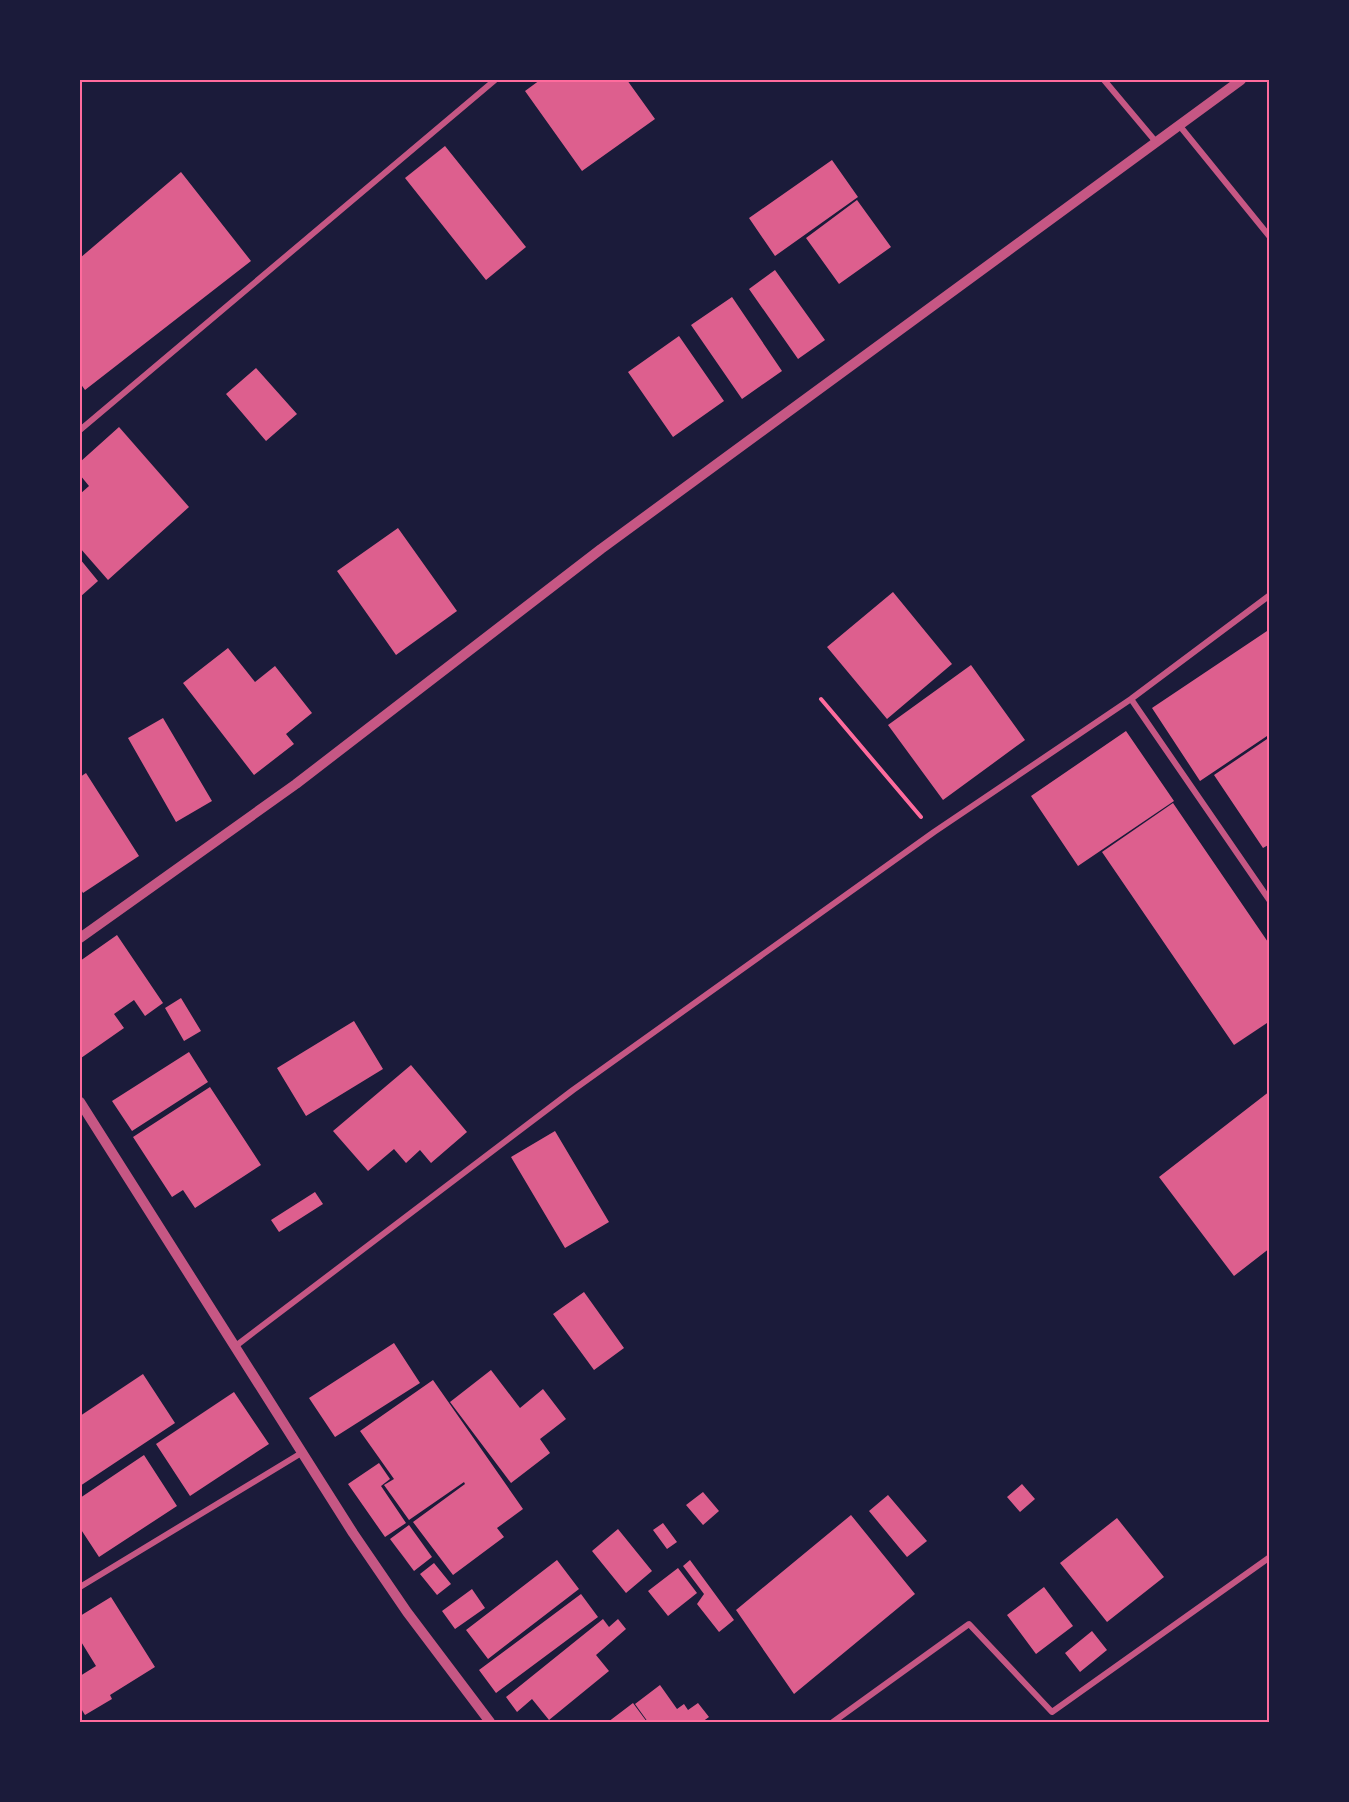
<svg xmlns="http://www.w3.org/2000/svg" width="1349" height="1802" font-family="Quicksand,sans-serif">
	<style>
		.building { fill: #dd5f8e }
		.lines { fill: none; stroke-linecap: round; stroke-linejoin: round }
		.path { stroke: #ff6b9d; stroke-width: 4 }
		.minor { stroke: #c65784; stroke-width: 6 }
		.tertiary { stroke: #c65784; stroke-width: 10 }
		.neatline { fill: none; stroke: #ff6b9d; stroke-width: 2 }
	</style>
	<rect width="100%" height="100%" fill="#1b1b3a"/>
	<path class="building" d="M 540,80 L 627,80 L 655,119 L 582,171 L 525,91 Z
		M 445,146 L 526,247 L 486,280 L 405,178 Z
		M 832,160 L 858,197 L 775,256 L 749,218 Z
		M 181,172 L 251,261 L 85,390 L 80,383 L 80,258 Z
		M 857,200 L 891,247 L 839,284 L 806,238 Z
		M 775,270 L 825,340 L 798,359 L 749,289 Z
		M 732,297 L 782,371 L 742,399 L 691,325 Z
		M 679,336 L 724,401 L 673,437 L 628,372 Z
		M 256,368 L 297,414 L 266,441 L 226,394 Z
		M 119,427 L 189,507 L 108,580 L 80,548 L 80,494 L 89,486 L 80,475 L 80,462 Z
		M 398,528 L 457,611 L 396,655 L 337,571 Z
		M 80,559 L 98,581 L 80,597 Z
		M 893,592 L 952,664 L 887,719 L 827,647 Z
		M 1270,629 L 1270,734 L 1200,781 L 1152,708 Z
		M 228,648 L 255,682 L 275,666 L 312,713 L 286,734 L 294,744 L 254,775 L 183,683 Z
		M 971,665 L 1025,740 L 943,800 L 888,725 Z
		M 163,718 L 212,801 L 176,822 L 128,738 Z
		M 1126,731 L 1174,801 L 1078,866 L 1031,796 Z
		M 1270,737 L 1270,844 L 1263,848 L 1214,775 Z
		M 86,773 L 139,856 L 83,893 L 80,888 L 80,777 Z
		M 1173,803 L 1270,945 L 1270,1021 L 1234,1045 L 1102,852 Z
		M 117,935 L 163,1003 L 145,1016 L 134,1000 L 114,1014 L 124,1028 L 81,1058 L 80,961 Z
		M 181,998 L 201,1031 L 184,1041 L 165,1008 Z
		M 354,1021 L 383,1069 L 306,1116 L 277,1068 Z
		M 189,1052 L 208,1082 L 132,1131 L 112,1101 Z
		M 411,1065 L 467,1132 L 431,1163 L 420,1150 L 406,1163 L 394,1149 L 368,1171 L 333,1131 Z
		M 210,1087 L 261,1165 L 195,1208 L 183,1190 L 172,1197 L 133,1137 Z
		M 1270,1091 L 1270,1248 L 1234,1276 L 1159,1177 Z
		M 555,1131 L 609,1222 L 565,1248 L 511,1157 Z
		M 315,1192 L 323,1204 L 279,1232 L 271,1220 Z
		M 584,1292 L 624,1348 L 594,1370 L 553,1314 Z
		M 394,1343 L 420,1383 L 335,1437 L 309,1398 Z
		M 491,1370 L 520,1408 L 543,1389 L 566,1419 L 540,1439 L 550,1453 L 511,1483 L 450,1402 Z
		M 143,1374 L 175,1423 L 80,1486 L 80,1416 Z
		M 433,1380 L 523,1509 L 497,1528 L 504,1537 L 453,1575 L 413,1522 L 465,1484 L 464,1482 L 409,1520 L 384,1485 L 394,1479 L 360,1431 Z
		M 234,1392 L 269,1444 L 190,1496 L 156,1444 Z
		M 144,1455 L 177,1506 L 99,1557 L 80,1528 L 80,1498 Z
		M 379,1463 L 390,1479 L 381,1486 L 406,1523 L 385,1537 L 348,1484 Z
		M 1022,1484 L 1035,1499 L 1020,1512 L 1007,1497 Z
		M 703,1492 L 719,1511 L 703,1525 L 686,1505 Z
		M 888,1495 L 927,1541 L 907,1557 L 869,1511 Z
		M 851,1515 L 915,1594 L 794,1694 L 736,1610 Z
		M 1117,1518 L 1164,1577 L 1107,1622 L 1060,1563 Z
		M 663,1523 L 677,1542 L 667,1549 L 653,1530 Z
		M 409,1525 L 432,1557 L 414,1571 L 390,1539 Z
		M 618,1529 L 652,1571 L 626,1593 L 592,1551 Z
		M 557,1560 L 579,1589 L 488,1659 L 466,1630 Z
		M 690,1560 L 734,1620 L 719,1632 L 697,1604 L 704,1594 L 683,1566 Z
		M 434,1563 L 451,1584 L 437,1595 L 420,1574 Z
		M 678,1568 L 697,1593 L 668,1616 L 648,1591 Z
		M 1044,1587 L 1073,1626 L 1036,1654 L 1007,1615 Z
		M 472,1589 L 485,1608 L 455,1629 L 442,1611 Z
		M 581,1594 L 598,1617 L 496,1693 L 479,1670 Z
		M 111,1597 L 155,1667 L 110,1695 L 112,1699 L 85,1715 L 80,1707 L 80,1676 L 96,1666 L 80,1640 L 80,1616 Z
		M 603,1619 L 609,1627 L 618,1619 L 626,1629 L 596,1655 L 609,1671 L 549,1720 L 532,1699 L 517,1712 L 506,1697 Z
		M 1092,1631 L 1107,1650 L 1080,1672 L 1065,1653 Z
		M 660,1685 L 677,1709 L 684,1704 L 688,1710 L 698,1703 L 709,1717 L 702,1722 L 648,1722 L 635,1704 Z
		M 633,1703 L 647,1722 L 608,1722 Z"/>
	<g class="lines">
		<path class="path" d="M 821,699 L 921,817"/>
		<path class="minor" d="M 1104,80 L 1156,142
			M 1179,125 L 1270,237
			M 80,430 L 495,80
			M 1131,699 L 1270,901
			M 237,1345 L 573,1090 L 934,832 L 1131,699 L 1270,595
			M 80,1587 L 303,1452
			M 833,1722 L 969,1624 L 1052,1712 L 1270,1557"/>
		<path class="tertiary" d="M 80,938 L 296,784 L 601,549 L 1241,80
			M 80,1102 L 353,1533 L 407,1612 L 490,1722"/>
	</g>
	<rect width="1349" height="1802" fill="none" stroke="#1b1b3a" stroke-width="162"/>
	<rect x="81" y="81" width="1187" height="1640" class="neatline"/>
</svg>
